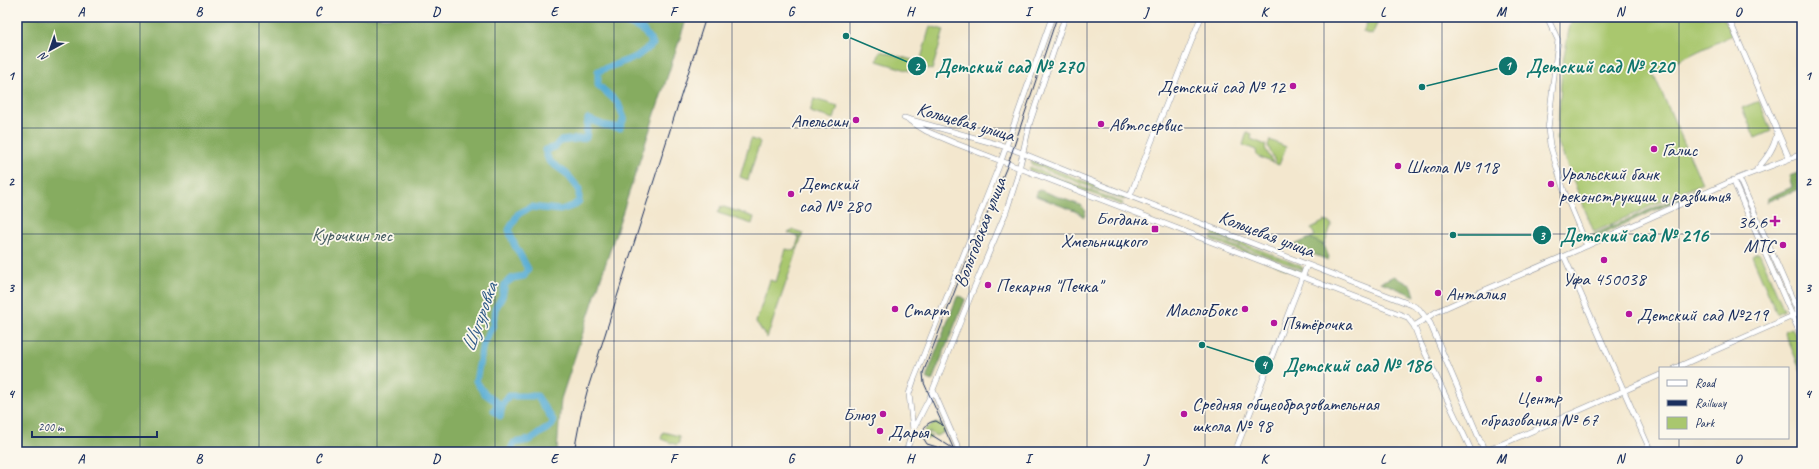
<svg xmlns="http://www.w3.org/2000/svg" width="1819" height="469" font-family="Caveat,sans-serif">
	<style>
		.green { fill: #a9c76e; stroke: #627b66 }
		.forest { fill: #86ac61; stroke: #506e60 }
		.lines { fill: none; stroke-linecap: round; stroke-linejoin: round }
		.river { stroke: #57acd3; stroke-width: 7 }
		.secondary-casing { stroke: #878b96; stroke-width: 6 }
		.secondary { stroke: #fff; stroke-width: 5 }
		.tram { stroke: #1b2f5e; stroke-width: 1 }
		.rail { stroke: #1b2f5e; stroke-width: 1 }
		.grid { fill: none; stroke: #1b2f5e; stroke-width: 1; stroke-opacity: 0.55 }
		.poi-dot { fill: #b5179e; stroke: #fbf7ec; stroke-width: 1.5 }
		.labels { text-anchor: middle; stroke-width: 3.5; stroke-linejoin: round; paint-order: stroke }
		.poi-label { font-size: 19px; fill: #1b2f5e; stroke: #fbf7ec; text-anchor: start }
		.street-label { font-size: 19px; fill: #1b2f5e; stroke: #fbf7ec }
		.park-label { font-size: 19px; fill: #465d63; stroke: #fbf7ec }
		.water-label { font-size: 20px; font-style: italic; fill: #305b87; stroke: #fbf7ec }
		.leader { fill: none; stroke: #0f766e; stroke-width: 1.5 }
		.callout-dot { fill: #0f766e; stroke: #fbf7ec; stroke-width: 1.5 }
		.mark-label { font-size: 12px; text-anchor: middle; font-weight: bold; fill: #fff }
		.callout-label { font-size: 20px; text-anchor: middle; font-weight: bold; fill: #0f766e; stroke: #fbf7ec; stroke-width: 3.5; stroke-linejoin: round; paint-order: stroke }
		.neatline { fill: none; stroke: #1b2f5e; stroke-width: 1.5 }
		.grid-label { font-size: 13px; text-anchor: middle; font-weight: bold; fill: #1b2f5e }
	</style>
	<rect width="100%" height="100%" fill="#fbf7ec"/>
	<filter id="ink" filterUnits="userSpaceOnUse"><feTurbulence type="fractalNoise" baseFrequency=".025" numOctaves="2"/><feDisplacementMap in="SourceGraphic" scale="8" xChannelSelector="R" yChannelSelector="G"/><feConvolveMatrix kernelMatrix="1 2 1 2 8 2 1 2 1" color-interpolation-filters="sRGB"/></filter>
	<filter id="wash" filterUnits="userSpaceOnUse"><feTurbulence type="fractalNoise" baseFrequency=".012" numOctaves="4" result="noise"/><feDisplacementMap in="SourceGraphic" scale="16" xChannelSelector="R" yChannelSelector="G"/><feGaussianBlur stdDeviation="0.9" result="paint"/><feColorMatrix in="noise" values="0 0 0 0 0 0 0 0 0 0 0 0 0 0 0 0 0 1.4 0 .05"/><feComposite in="paint" operator="in"/></filter>
	<g filter="url(#wash)">
		<rect width="100%" height="100%" fill="#f3e7ce"/>
		<path class="green" d="M 1369,17 L 1380,17 L 1372,35 L 1363,32 Z
			M 1573,17 L 1723,17 L 1732,35 L 1653,73 L 1702,183 L 1594,232 L 1557,140 L 1562,68 L 1569,29 Z
			M 930,26 L 944,30 L 932,70 L 919,66 Z
			M 880,51 L 916,61 L 913,72 L 877,61 Z
			M 814,99 L 838,106 L 834,119 L 810,112 Z
			M 1759,101 L 1771,131 L 1755,138 L 1742,108 Z
			M 1247,132 L 1252,134 L 1251,139 L 1266,145 L 1265,148 L 1273,163 L 1257,156 L 1256,150 L 1243,145 Z
			M 751,139 L 760,142 L 748,180 L 740,177 Z
			M 1270,140 L 1286,147 L 1279,165 L 1276,164 L 1268,146 Z
			M 1032,161 L 1125,197 L 1124,200 L 1031,164 Z
			M 1030,167 L 1123,203 L 1122,205 L 1029,170 Z
			M 721,206 L 754,217 L 752,224 L 718,213 Z
			M 1325,221 L 1332,224 L 1324,245 L 1310,238 L 1315,236 L 1311,228 Z
			M 794,230 L 803,233 L 767,338 L 756,322 L 770,280 L 776,282 L 786,249 L 795,251 L 799,237 L 788,233 Z
			M 1215,232 L 1301,266 L 1304,270 L 1212,235 Z
			M 1211,237 L 1303,272 L 1299,274 L 1212,240 Z
			M 1757,253 L 1760,254 L 1784,310 L 1777,314 L 1752,256 Z
			M 1792,328 L 1802,350 L 1802,373 L 1784,331 Z
			M 936,423 L 942,425 L 945,432 L 936,436 L 929,432 L 928,434 L 932,437 L 925,440 L 924,436 L 925,429 Z
			M 663,432 L 679,436 L 679,443 L 677,445 L 661,439 Z"/>
		<path class="forest" d="M 26,17 L 687,17 L 561,399 L 557,452 L 17,452 L 17,26 Z
			M 1801,172 L 1802,188 L 1766,202 L 1768,198 L 1792,187 L 1789,176 Z
			M 1040,190 L 1080,205 L 1086,211 L 1084,217 L 1077,212 L 1036,196 L 1037,191 Z
			M 1694,190 L 1695,192 L 1591,239 L 1590,236 Z
			M 1310,238 L 1324,245 L 1329,257 L 1328,260 L 1292,246 Z
			M 1394,276 L 1412,286 L 1415,296 L 1381,282 Z
			M 959,296 L 964,298 L 965,300 L 932,381 L 927,379 L 927,375 L 957,297 Z"/>
		<g class="lines">
			<path class="river" d="M 510,452 L 514,443 L 530,440 L 552,425 L 553,420 L 537,396 L 509,396 L 503,403 L 500,416 L 494,410 L 498,403 L 484,393 L 476,381 L 483,344 L 493,325 L 495,309 L 502,297 L 505,284 L 513,278 L 524,276 L 528,269 L 514,244 L 509,230 L 518,214 L 531,207 L 560,210 L 573,206 L 579,201 L 579,189 L 567,174 L 549,161 L 545,150 L 555,147 L 560,141 L 586,138 L 588,119 L 603,125 L 620,128 L 624,118 L 618,103 L 598,85 L 598,71 L 636,57 L 653,44 L 643,30 L 618,19 L 618,17"/>
		</g>
	</g>
	<g filter="url(#ink)">
		<g class="lines">
			<defs>
				<path id="secondary" d="M 1547,17 L 1558,40 L 1548,129 L 1550,145 L 1564,191 L 1587,246
					M 1728,17 L 1789,158
					M 904,118 L 1007,147 L 1101,185 L 1412,305 L 1419,309 L 1430,323 L 1485,452
					M 910,121 L 926,131 L 957,144 C 1107,202 1257,260 1407,317 L 1414,326 L 1421,344 L 1472,452
					M 1757,169 C 1767,158 1776,146 1777,131
					M 1739,178 L 1802,321
					M 1733,180 L 1802,338
					M 1130,196 L 1201,17
					M 1564,256 L 1651,452
					M 1414,326 L 1436,312 L 1478,293 L 1564,256 L 1739,178 L 1802,154
					M 1675,368 L 1795,315
					M 933,390 L 960,452
					M 913,430 L 909,394 L 914,379 L 1001,161 L 1052,17
					M 906,452 L 913,430 L 930,397 L 971,295 L 1006,212 L 1017,178 L 1030,122 L 1065,17
					M 1235,452 L 1307,265
					M 1484,452 L 1660,375"/>
			</defs>
			<use href="#secondary" class="secondary-casing"/>
			<use href="#secondary" class="secondary"/>
			<path class="tram" d="M 944,426 L 936,421 C 927,422 923,427 922,436 L 927,444 L 953,452
				M 930,434 L 954,449
				M 955,452 L 924,383 L 923,373 L 961,275 L 1008,164 L 1057,17"/>
			<path class="rail" d="M 574,452 L 581,415 L 588,388 L 706,17"/>
		</g>
	</g>
	<path class="grid" d="M 140,17 L 140,452M 259,17 L 259,452M 377,17 L 377,452M 495,17 L 495,452M 614,17 L 614,452M 732,17 L 732,452M 850,17 L 850,452M 969,17 L 969,452M 1087,17 L 1087,452M 1205,17 L 1205,452M 1324,17 L 1324,452M 1442,17 L 1442,452M 1560,17 L 1560,452M 1679,17 L 1679,368M 17,128 L 1802,128M 17,234 L 1802,234M 17,341 L 1802,341M 1679,438 L 1679,452"/>
	<g class="poi-dot">
		<circle cx="1293" cy="86" r="4"/>
		<circle cx="856" cy="120" r="4"/>
		<circle cx="1101" cy="124" r="4"/>
		<circle cx="1654" cy="149" r="4"/>
		<circle cx="1398" cy="166" r="4"/>
		<circle cx="1551" cy="184" r="4"/>
		<circle cx="791" cy="194" r="4"/>
		<path d="M1773 215h4v4h4v4h-4v4h-4v-4h-4v-4h4z"/>
		<rect x="1151" y="225" width="8" height="8" rx="2"/>
		<circle cx="1783" cy="245" r="4"/>
		<circle cx="1604" cy="260" r="4"/>
		<circle cx="988" cy="285" r="4"/>
		<circle cx="1438" cy="293" r="4"/>
		<circle cx="895" cy="309" r="4"/>
		<circle cx="1245" cy="309" r="4"/>
		<circle cx="1629" cy="314" r="4"/>
		<circle cx="1274" cy="323" r="4"/>
		<circle cx="1539" cy="379" r="4"/>
		<circle cx="883" cy="414" r="4"/>
		<circle cx="1184" cy="414" r="4"/>
		<circle cx="880" cy="431" r="4"/>
	</g>
	<g class="labels">
		<g class="poi-label">
			<text x="1285" y="93" text-anchor="end">Детский сад № 12</text>
			<text x="848" y="127" text-anchor="end">Апельсин</text>
			<text x="1109" y="131">Автосервис</text>
			<text x="1662" y="156">Галис</text>
			<text x="1406" y="173">Школа № 118</text>
			<text x="1559" y="180">Уральский банк<tspan x="1559" dy="22">реконструкции и развития</tspan></text>
			<text x="799" y="190">Детский<tspan x="799" dy="22">сад № 280</tspan></text>
			<text x="1147" y="225" text-anchor="end">Богдана<tspan x="1147" dy="22">Хмельницкого</tspan></text>
			<text x="1767" y="228" text-anchor="end">36,6</text>
			<text x="1775" y="252" text-anchor="end">МТС</text>
			<text x="1604" y="285" text-anchor="middle">Уфа 450038</text>
			<text x="996" y="292">Пекарня "Печка"</text>
			<text x="1446" y="300">Анталия</text>
			<text x="903" y="316">Старт</text>
			<text x="1237" y="316" text-anchor="end">МаслоБокс</text>
			<text x="1637" y="321">Детский сад №219</text>
			<text x="1282" y="330">Пятёрочка</text>
			<text x="1539" y="404" text-anchor="middle">Центр<tspan x="1539" dy="22">образования № 67</tspan></text>
			<text x="1192" y="410">Средняя общеобразовательная<tspan x="1192" dy="22">школа № 98</tspan></text>
			<text x="875" y="421" text-anchor="end">Блюз</text>
			<text x="888" y="438">Дарья</text>
		</g>
		<g class="street-label">
			<text transform="translate(966 121) rotate(16)" y="7">Кольцевая улица</text>
			<text transform="translate(979 232) rotate(-69)" y="7">Вологодская улица</text>
			<text transform="translate(1267 233) rotate(21)" y="7">Кольцевая улица</text>
		</g>
		<g class="park-label">
			<text x="352" y="241">Курочкин лес</text>
		</g>
		<g class="water-label">
			<text transform="translate(479 317) rotate(-70)" y="7">Шугуровка</text>
		</g>
	</g>
	<path class="leader" d="M1422 87L1508 66M846 36L917 66M1453 235L1542 235M1202 345L1264 365"/>
	<g class="callout-dot">
		<circle cx="1422" cy="87" r="4"/>
		<circle cx="846" cy="36" r="4"/>
		<circle cx="1453" cy="235" r="4"/>
		<circle cx="1202" cy="345" r="4"/>
		<circle cx="1508" cy="66" r="10"/>
		<circle cx="917" cy="66" r="10"/>
		<circle cx="1542" cy="235" r="10"/>
		<circle cx="1264" cy="365" r="10"/>
	</g>
	<g class="mark-label">
		<text x="1508" y="70">1</text>
		<text x="917" y="71">2</text>
		<text x="1542" y="240">3</text>
		<text x="1264" y="369">4</text>
	</g>
	<g class="callout-label">
		<text x="1600" y="73">Детский сад № 220</text>
		<text x="1009" y="73">Детский сад № 270</text>
		<text x="1634" y="242">Детский сад № 216</text>
		<text x="1357" y="372">Детский сад № 186</text>
	</g>
	<rect width="1819" height="469" fill="none" stroke="#fbf7ec" stroke-width="44"/>
	<rect x="1659" y="367" width="130" height="72" fill="#fbf7ec" stroke="#a1a7b3"/>
	<rect x="1667" y="380" width="20" height="6" fill="#ffffff" stroke="#a1a7b3"/>
	<text x="1695" y="387" font-size="12" fill="#1b2f5e">Road</text>
	<rect x="1667" y="400" width="20" height="6" fill="#1b2f5e" stroke="#a1a7b3"/>
	<text x="1695" y="407" font-size="12" fill="#1b2f5e">Railway</text>
	<rect x="1667" y="417" width="20" height="12" fill="#a9c76e" stroke="#a1a7b3"/>
	<text x="1695" y="427" font-size="12" fill="#1b2f5e">Park</text>
	<g transform="translate(50 50) rotate(220)" stroke="#fbf7ec" stroke-width="3" paint-order="stroke">
	<path d="M0-3L7 15L0 10L-7 15Z" fill="#1b2f5e"/>
	<text y="-6" font-size="11" font-weight="bold" text-anchor="middle" fill="#1b2f5e">N</text>
	</g>
	<path d="M32 431v6h125v-6" fill="none" stroke="#1b2f5e" stroke-width="2"/>
	<text x="38" y="431" font-size="12" fill="#1b2f5e" stroke="#fbf7ec" stroke-width="3" paint-order="stroke">200 m</text>
	<rect x="22" y="22" width="1775" height="425" class="neatline"/>
	<g class="grid-label">
		<text x="81" y="16">A</text>
		<text x="199" y="16">B</text>
		<text x="318" y="16">C</text>
		<text x="436" y="16">D</text>
		<text x="554" y="16">E</text>
		<text x="673" y="16">F</text>
		<text x="791" y="16">G</text>
		<text x="910" y="16">H</text>
		<text x="1028" y="16">I</text>
		<text x="1146" y="16">J</text>
		<text x="1264" y="16">K</text>
		<text x="1383" y="16">L</text>
		<text x="1501" y="16">M</text>
		<text x="1620" y="16">N</text>
		<text x="1738" y="16">O</text>
		<text x="11" y="80">1</text>
		<text x="1808" y="80">1</text>
		<text x="11" y="186">2</text>
		<text x="1808" y="186">2</text>
		<text x="11" y="292">3</text>
		<text x="1808" y="292">3</text>
		<text x="11" y="398">4</text>
		<text x="1808" y="398">4</text>
		<text x="81" y="463">A</text>
		<text x="199" y="463">B</text>
		<text x="318" y="463">C</text>
		<text x="436" y="463">D</text>
		<text x="554" y="463">E</text>
		<text x="673" y="463">F</text>
		<text x="791" y="463">G</text>
		<text x="910" y="463">H</text>
		<text x="1028" y="463">I</text>
		<text x="1146" y="463">J</text>
		<text x="1264" y="463">K</text>
		<text x="1383" y="463">L</text>
		<text x="1501" y="463">M</text>
		<text x="1620" y="463">N</text>
		<text x="1738" y="463">O</text>
	</g>
</svg>
